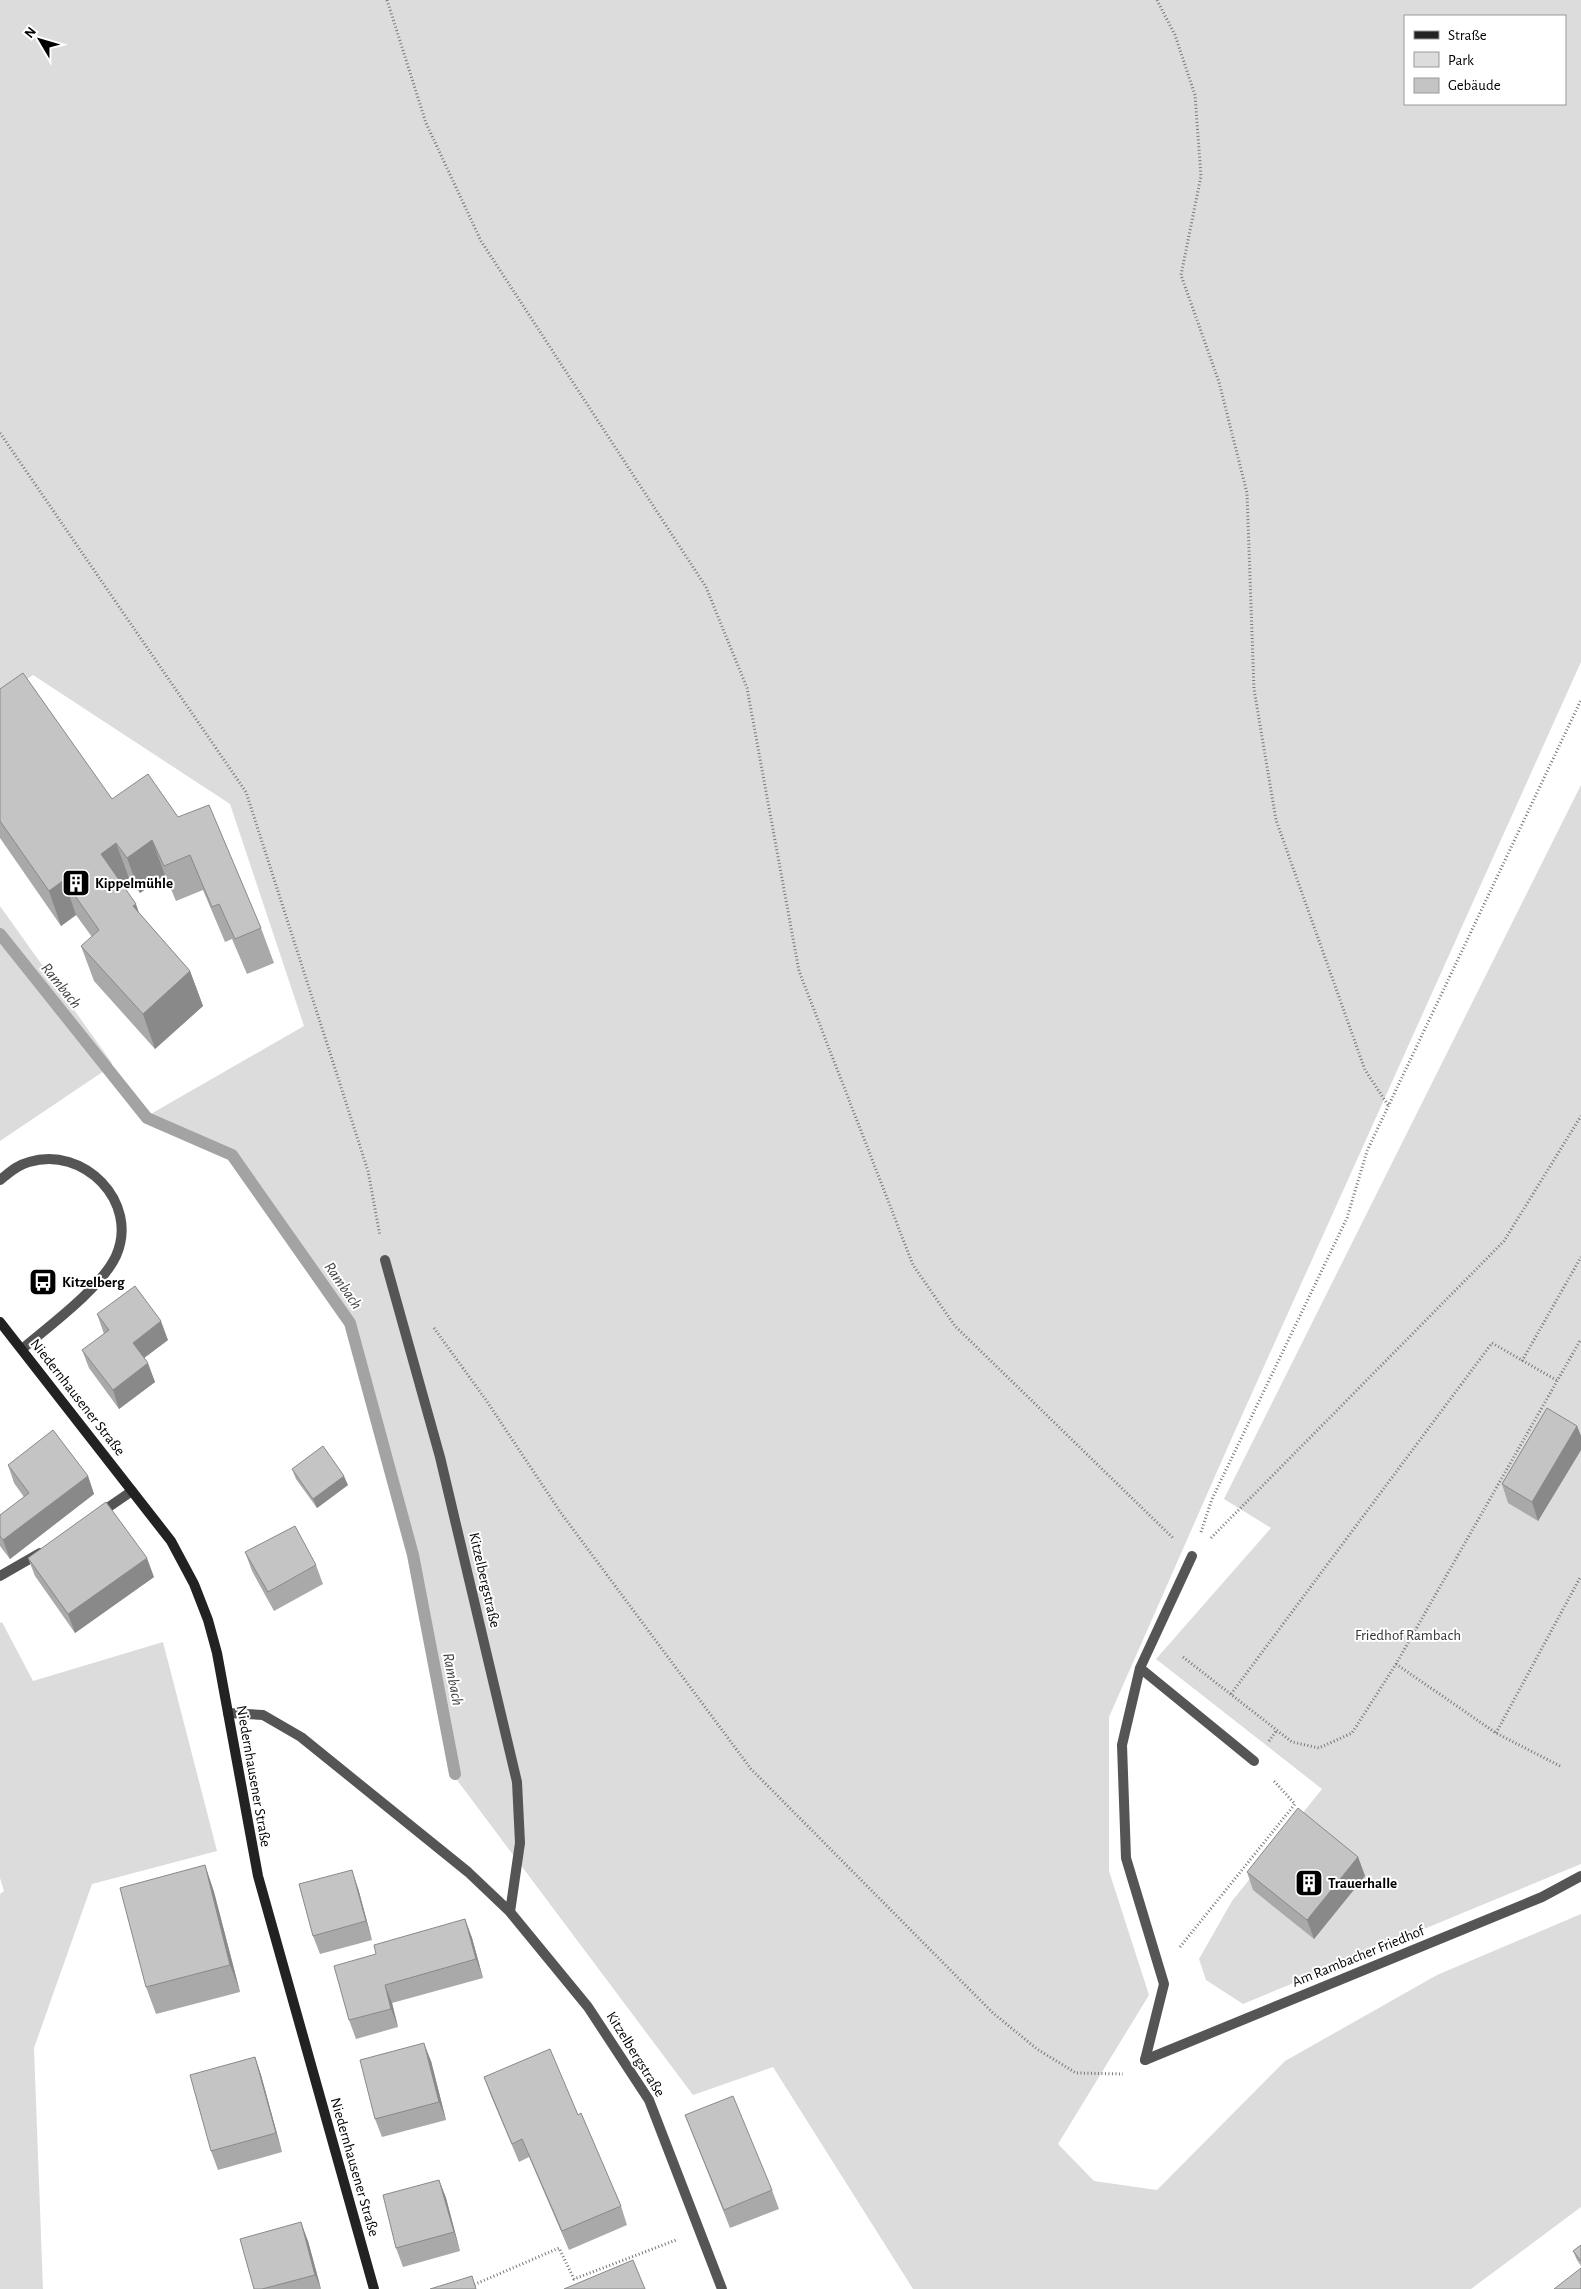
<svg xmlns="http://www.w3.org/2000/svg" width="1581" height="2289" font-family="'Alegreya Sans',sans-serif">
	<style>
		.green { fill: #dcdcdc; fill-rule: evenodd }
		.lines { fill: none; stroke-linecap: round; stroke-linejoin: round }
		.stream { stroke: #a3a3a3; stroke-width: 12 }
		.path { stroke: #777; stroke-width: 3; stroke-dasharray: 1 2.5; stroke-linecap: butt }
		.lane { stroke: #555; stroke-width: 10 }
		.street { stroke: #555; stroke-width: 10 }
		.secondary { stroke: #222; stroke-width: 10 }
		.wall { fill: #a9a9a9 }
		.shaded-wall { fill: #898989 }
		.building { fill: #c4c4c4; stroke: #898989 }
		.labels { text-anchor: middle; stroke-width: 4; stroke-linejoin: round; paint-order: stroke }
		.poi-label { font-size: 15px; font-weight: bold; fill: #000; stroke: #fff; text-anchor: start }
		.street-label { font-size: 15px; fill: #000; stroke: #fff }
		.park-label { font-size: 15px; fill: #333; stroke: #fff }
		.water-label { font-size: 16px; font-style: italic; fill: #444; stroke: #fff }
	</style>
	<rect width="100%" height="100%" fill="#fff"/>
	<path class="green" d="M 0,0 L 1581,0 L 1581,662 L 1234,1433 L 1109,1717 L 1109,1871 L 1149,1995 L 1058,2144 L 1094,2181 L 1157,2190 L 1285,2061 L 1437,1975 L 1581,1914 L 1581,2207 L 1471,2289 L 913,2289 L 773,2067 L 693,2095 L 451,1772 L 416,1551 L 352,1321 L 234,1151 L 149,1115 L 304,1026 L 230,804 L 33,675 L 0,698 ZM 1405,16 L 1565,16 L 1565,104 L 1405,104 Z
		M 1581,785 L 1581,1864 L 1243,2004 L 1206,1980 L 1199,1959 L 1232,1901 L 1322,1789 L 1156,1659 L 1271,1528 L 1224,1499 Z
		M 0,906 L 112,1063 L 104,1071 L 0,1141 Z
		M 2,1622 L 33,1681 L 163,1642 L 217,1851 L 92,1884 L 34,2048 L 43,2289 L 0,2289 L 0,1894 L 4,1891 L 0,1878 L 0,1623 Z"/>
	<g class="lines">
		<path class="stream" d="M 0,934 L 147,1118 L 232,1155 L 350,1323 L 413,1555 L 455,1774"/>
		<path class="path" d="M 387,0 L 426,123 L 481,241 L 706,587 L 747,688 L 799,971 L 913,1265 L 955,1326 L 1173,1538
			M 1157,0 L 1175,35 L 1195,95 L 1201,176 L 1181,275 L 1219,382 L 1247,493 L 1254,689 L 1276,820 L 1365,1070 L 1388,1105
			M 0,433 L 246,792 L 368,1171 L 380,1236
			M 434,1328 L 486,1400 L 561,1513 L 751,1769 L 993,2013 L 1037,2049 L 1076,2073 L 1123,2074
			M 1522,1361 L 1581,1257
			M 1201,1532 L 1212,1499 L 1347,1218 L 1367,1151 L 1581,700
			M 1211,1538 L 1504,1241 L 1581,1116
			M 1183,1657 L 1292,1742 L 1319,1748 L 1352,1733 L 1396,1664 L 1581,1339
			M 1396,1664 L 1496,1733 L 1560,1766
			M 1231,1694 L 1492,1343 L 1558,1381
			M 1496,1733 L 1581,1576
			M 1269,1741 L 1277,1730
			M 1180,1947 L 1295,1804 L 1273,1780
			M 471,2286 L 559,2248 L 574,2279 L 676,2240"/>
		<path class="lane" d="M 0,1180 C 9,1173 17,1165 29,1162 C 83,1145 140,1202 116,1256 C 101,1288 49,1326 22,1349
			M 100,1513 L 132,1491
			M 0,1576 L 40,1553
			M 1140,1668 L 1254,1761
			M 1145,2060 L 1164,1984 L 1126,1858 L 1122,1745 L 1140,1668 L 1192,1556"/>
		<path class="street" d="M 385,1260 L 440,1457 L 517,1782 L 520,1843 L 510,1912
			M 228,1713 L 263,1715 L 301,1737 L 468,1872 L 510,1912 L 588,2007 L 649,2100 L 722,2289
			M 1145,2060 L 1542,1897 L 1581,1876"/>
		<path class="secondary" d="M 0,1322 L 171,1541 L 194,1584 L 208,1620 L 217,1653 L 258,1876 L 374,2289"/>
	</g>
	<path class="wall" d="M 0,689 L 112,799 L 178,817 L 261,928 L 274,963 L 247,974 L 232,939 L 225,942 L 203,890 L 176,901 L 165,875 L 140,893 L 129,878 L 121,883 L 139,913 L 190,971 L 203,1006 L 155,1049 L 94,981 L 81,946 L 92,937 L 76,915 L 61,926 L 0,838 Z
		M 97,1314 L 168,1340 L 144,1358 L 155,1382 L 119,1409 L 89,1368 L 82,1350 L 104,1334 Z
		M 1577,1426 L 1581,1436 L 1581,1450 L 1538,1521 L 1508,1503 L 1502,1484 Z
		M 8,1465 L 88,1476 L 94,1494 L 10,1559 L 0,1546 L 0,1515 L 24,1497 L 14,1483 Z
		M 292,1469 L 348,1485 L 317,1508 L 296,1479 Z
		M 245,1552 L 316,1565 L 323,1584 L 274,1611 L 252,1571 Z
		M 28,1558 L 154,1577 L 75,1633 L 35,1576 Z
		M 1358,1857 L 1365,1876 L 1314,1939 L 1253,1890 L 1247,1872 Z
		M 205,1865 L 214,1892 L 240,1992 L 156,2014 L 146,1987 Z
		M 358,1888 L 372,1940 L 320,1954 L 313,1936 Z
		M 465,1919 L 472,1938 L 483,1978 L 392,2003 L 398,2027 L 356,2039 L 349,2020 L 376,1954 Z
		M 255,2057 L 261,2075 L 282,2152 L 218,2170 L 211,2151 Z
		M 431,2061 L 446,2120 L 382,2137 L 375,2119 Z
		M 484,2077 L 578,2115 L 621,2206 L 627,2225 L 569,2250 L 529,2157 L 519,2162 L 491,2096 Z
		M 685,2115 L 772,2190 L 779,2209 L 730,2228 Z
		M 439,2180 L 446,2198 L 460,2251 L 403,2267 L 396,2248 Z
		M 308,2241 L 321,2289 L 254,2289 Z
		M 1581,2245 L 1581,2266 L 1577,2260 L 1573,2251 Z"/>
	<path class="shaded-wall" d="M 152,840 L 165,875 L 140,893 L 127,858 Z
		M 116,843 L 129,878 L 113,889 L 101,854 Z
		M 64,880 L 76,915 L 61,926 L 49,891 Z
		M 136,904 L 148,939 L 133,906 Z
		M 190,971 L 203,1006 L 155,1049 L 143,1014 Z
		M 161,1321 L 168,1340 L 140,1361 L 133,1343 Z
		M 148,1363 L 155,1382 L 119,1409 L 113,1390 Z
		M 1577,1426 L 1581,1436 L 1581,1450 L 1538,1521 L 1532,1502 Z
		M 88,1476 L 94,1494 L 10,1559 L 3,1540 Z
		M 344,1476 L 348,1485 L 317,1508 L 313,1499 Z
		M 147,1558 L 154,1577 L 75,1633 L 68,1614 Z
		M 1358,1857 L 1365,1876 L 1314,1939 L 1307,1920 Z
		M 205,1865 L 214,1892 L 240,1992 L 230,1965 Z
		M 352,1870 L 358,1888 L 372,1940 L 366,1921 Z
		M 465,1919 L 472,1938 L 483,1978 L 476,1959 Z
		M 385,1985 L 392,2003 L 398,2027 L 391,2009 Z
		M 424,2043 L 431,2061 L 446,2120 L 439,2102 Z
		M 255,2057 L 261,2075 L 282,2152 L 276,2133 Z
		M 439,2180 L 446,2198 L 460,2251 L 454,2232 Z
		M 301,2222 L 308,2241 L 321,2289 L 315,2275 Z"/>
	<path class="building" d="M 23,673 L 112,799 L 148,774 L 178,817 L 209,805 L 261,928 L 235,939 L 219,904 L 212,907 L 190,855 L 164,866 L 152,840 L 127,858 L 116,843 L 101,854 L 136,904 L 133,906 L 190,971 L 143,1014 L 81,946 L 99,930 L 64,880 L 49,891 L 0,821 L 0,689 Z
		M 135,1286 L 161,1321 L 133,1343 L 148,1363 L 113,1390 L 82,1350 L 109,1330 L 97,1314 Z
		M 1547,1408 L 1577,1426 L 1532,1502 L 1502,1484 Z
		M 53,1430 L 88,1476 L 3,1540 L 0,1536 L 0,1515 L 29,1493 L 8,1465 Z
		M 323,1446 L 344,1476 L 313,1499 L 292,1469 Z
		M 106,1502 L 147,1558 L 68,1614 L 28,1558 Z
		M 295,1526 L 316,1565 L 268,1592 L 245,1552 Z
		M 1298,1808 L 1358,1857 L 1307,1920 L 1247,1872 Z
		M 205,1865 L 230,1965 L 146,1987 L 120,1888 Z
		M 352,1870 L 366,1921 L 313,1936 L 299,1884 Z
		M 465,1919 L 476,1959 L 385,1985 L 391,2009 L 349,2020 L 334,1966 L 376,1954 L 374,1945 Z
		M 424,2043 L 439,2102 L 375,2119 L 360,2060 Z
		M 550,2049 L 578,2115 L 581,2113 L 621,2206 L 562,2231 L 522,2139 L 512,2144 L 484,2077 Z
		M 255,2057 L 276,2133 L 211,2151 L 190,2075 Z
		M 733,2096 L 772,2190 L 724,2210 L 685,2115 Z
		M 439,2180 L 454,2232 L 396,2248 L 383,2195 Z
		M 301,2222 L 315,2275 L 262,2289 L 254,2289 L 240,2239 Z
		M 1581,2245 L 1581,2261 L 1573,2251 Z
		M 633,2260 L 645,2289 L 564,2289 Z
		M 1581,2268 L 1581,2289 L 1554,2289 Z
		M 472,2276 L 476,2289 L 430,2289 Z"/>
	<defs>
		<symbol id="building-square" viewBox="-11 -11 22 22"><rect x="-9" y="-9" width="18" height="18" rx="4" fill="#000" stroke="#fff"/><path d="M-4-6H4V6H1V3H-1V6H-4ZM-2.5-4.3h1.7v1.8h-1.7ZM.8-4.3h1.7v1.8H.8ZM-2.5-1h1.7V.8h-1.7ZM.8-1h1.7V.8H.8Z" fill="#fff"/></symbol>
		<symbol id="bus-square" viewBox="-11 -11 22 22"><rect x="-9" y="-9" width="18" height="18" rx="4" fill="#000" stroke="#fff"/><path d="M-5-6H5V4H4V6H2V4H-2V6H-4V4H-5ZM-3.5-4V0h7V-4ZM-3.5 1.2v1.5H-2V1.2ZM2 1.2v1.5H3.5V1.2Z" fill="#fff"/></symbol>
	</defs>
	<g fill-rule="evenodd">
		<use href="#building-square" x="60" y="867" width="32" height="32"/>
		<use href="#bus-square" x="27" y="1266" width="32" height="32"/>
		<use href="#building-square" x="1293" y="1867" width="32" height="32"/>
	</g>
	<g class="labels">
		<g class="poi-label">
			<text x="95" y="888">Kippelmühle</text>
			<text x="62" y="1287">Kitzelberg</text>
			<text x="1328" y="1888">Trauerhalle</text>
		</g>
		<g class="street-label">
			<text transform="translate(78 1397) rotate(52)" y="5">Niedernhausener Straße</text>
			<text transform="translate(485 1580) rotate(77)" y="5">Kitzelbergstraße</text>
			<text transform="translate(254 1776) rotate(80)" y="5">Niedernhausener Straße</text>
			<text transform="translate(1358 1956) rotate(-22)" y="5">Am Rambacher Friedhof</text>
			<text transform="translate(636 2054) rotate(58)" y="5">Kitzelbergstraße</text>
			<text transform="translate(355 2167) rotate(74)" y="5">Niedernhausener Straße</text>
		</g>
		<g class="park-label">
			<text x="1408" y="1640">Friedhof Rambach</text>
		</g>
		<g class="water-label">
			<text transform="translate(62 985) rotate(51)" y="6">Rambach</text>
			<text transform="translate(344 1285) rotate(55)" y="6">Rambach</text>
			<text transform="translate(454 1679) rotate(79)" y="6">Rambach</text>
		</g>
	</g>
	<rect x="1404" y="15" width="162" height="90" fill="#ffffff" stroke="#999999"/>
	<rect x="1414" y="31" width="25" height="8" fill="#222222" stroke="#999999"/>
	<text x="1448" y="40" font-size="15" fill="#000000">Straße</text>
	<rect x="1414" y="52" width="25" height="15" fill="#dcdcdc" stroke="#999999"/>
	<text x="1448" y="65" font-size="15" fill="#000000">Park</text>
	<rect x="1414" y="78" width="25" height="15" fill="#c4c4c4" stroke="#999999"/>
	<text x="1448" y="90" font-size="15" fill="#000000">Gebäude</text>
	<g transform="translate(40 40) rotate(308)" stroke="#ffffff" stroke-width="4" paint-order="stroke">
	<path d="M0-4L9 19L0 12L-9 19Z" fill="#000000"/>
	<text y="-8" font-size="14" font-weight="bold" text-anchor="middle" fill="#000000">N</text>
	</g>
</svg>
